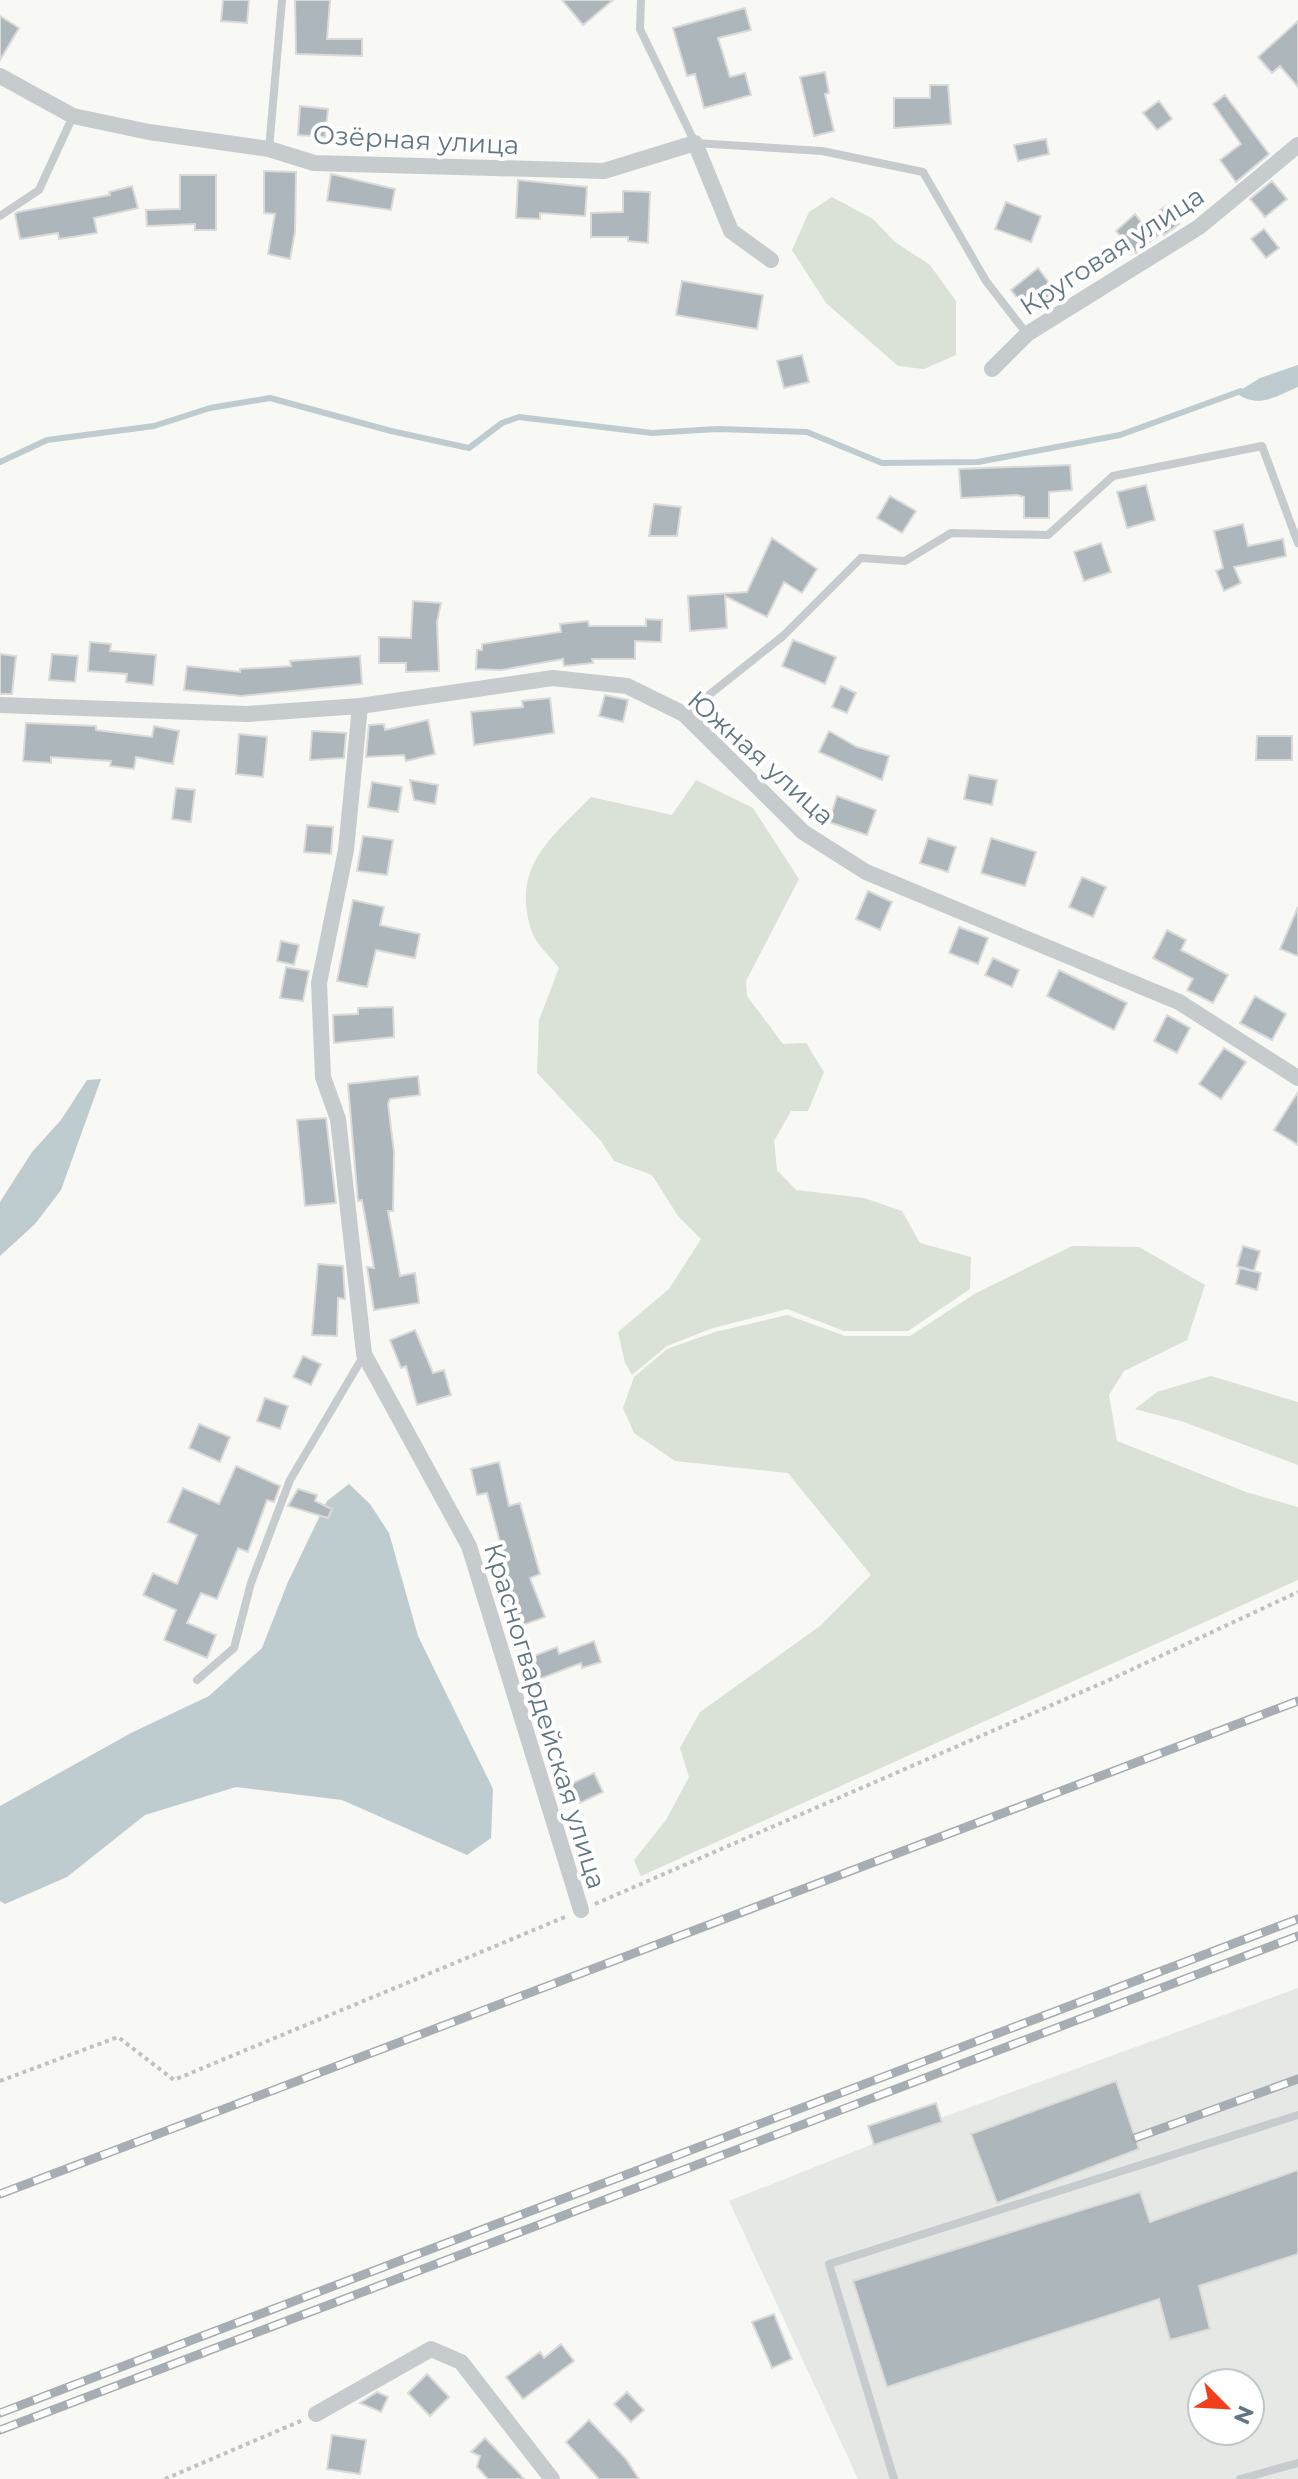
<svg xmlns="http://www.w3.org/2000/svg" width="1298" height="2479" font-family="Montserrat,sans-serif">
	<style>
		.built { fill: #e6e8e6; fill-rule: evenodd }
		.green { fill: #dae1d6 }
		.water { fill: #becbcf }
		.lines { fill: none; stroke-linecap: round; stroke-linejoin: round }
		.stream { stroke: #becbcf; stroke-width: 6 }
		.building { fill: #acb6bb; stroke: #dadad8; stroke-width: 2 }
		.path { stroke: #bfc2c4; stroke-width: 4; stroke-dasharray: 4 4; stroke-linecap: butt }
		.service { stroke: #c6cbce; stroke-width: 8 }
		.minor { stroke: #c6cbce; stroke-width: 16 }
		.rail-casing { stroke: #a6aeb3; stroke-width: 9 }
		.rail { stroke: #fff; stroke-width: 6; stroke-dasharray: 18; stroke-linecap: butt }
		.labels { text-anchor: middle; stroke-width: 8; stroke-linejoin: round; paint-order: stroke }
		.street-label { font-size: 26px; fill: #617683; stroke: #fff }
	</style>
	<rect width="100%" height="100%" fill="#f8f8f5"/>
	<path class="built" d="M 1298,1988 L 1298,2479 L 858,2479 L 729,2201 L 913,2128 ZM 1202,2383 L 1250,2383 L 1250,2431 L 1202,2431 Z"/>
	<path class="green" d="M 832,197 L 873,219 L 895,242 L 930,265 L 956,301 L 956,355 L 924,369 L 898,366 L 826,303 L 792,250 L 809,212 Z
		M 696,780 L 753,808 L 799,879 L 746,981 L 747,996 L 783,1044 L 806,1043 L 824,1072 L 808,1111 L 791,1111 L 774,1141 L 777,1170 L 796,1190 L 864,1198 L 902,1211 L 920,1243 L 971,1257 L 970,1289 L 908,1331 L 844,1331 L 787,1309 L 713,1328 L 667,1346 L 632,1375 L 625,1363 L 618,1332 L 669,1289 L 701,1239 L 678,1216 L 652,1175 L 614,1161 L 601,1141 L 537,1073 L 539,1020 L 559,968 C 551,957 536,944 532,932 C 510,867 551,838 591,797 L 672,815 Z
		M 1072,1246 L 1139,1247 L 1205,1285 L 1187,1340 L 1124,1371 L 1109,1395 L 1117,1441 L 1246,1492 L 1298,1507 L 1298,1580 L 641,1876 L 634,1860 L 666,1820 L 689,1777 L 680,1748 L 700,1712 L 820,1626 L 871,1575 L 788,1473 L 675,1461 L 634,1433 L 623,1408 L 634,1377 L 667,1349 L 715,1332 L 787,1315 L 845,1336 L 910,1336 L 976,1293 Z
		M 1211,1376 L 1298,1402 L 1298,1465 L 1184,1422 L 1135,1409 L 1157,1392 Z"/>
	<path class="water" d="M 1298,365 L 1298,387 C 1275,397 1258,409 1236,393 L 1260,378 Z
		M 101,1079 L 61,1190 L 35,1224 L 0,1256 L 0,1202 L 32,1152 L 61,1120 L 87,1080 Z
		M 349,1484 L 370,1504 L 389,1533 L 418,1636 L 493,1789 L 491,1838 L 467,1855 L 342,1800 L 236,1787 L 145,1815 L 67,1877 L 5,1904 L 0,1901 L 0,1806 L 131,1733 L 209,1696 L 262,1648 L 288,1582 L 327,1501 Z"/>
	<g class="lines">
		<path class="stream" d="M 0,462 L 47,440 L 154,426 L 210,408 L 270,398 L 391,431 L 469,448 L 502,423 L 519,417 L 652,433 L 717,429 L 807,432 L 882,463 L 978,462 L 1120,435 L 1241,391"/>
	</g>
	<path class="building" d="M 223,0 L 249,0 L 247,23 L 221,21 Z
		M 295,0 L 330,0 L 327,39 L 362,39 L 362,56 L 296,54 Z
		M 562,0 L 613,0 L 583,25 Z
		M 745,8 L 751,30 L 718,38 L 730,77 L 745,73 L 751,95 L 704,108 L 695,74 L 687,76 L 673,28 Z
		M 0,16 L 19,28 L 0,60 Z
		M 1298,21 L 1298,87 L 1280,66 L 1272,73 L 1258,57 Z
		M 825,72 L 829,93 L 825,94 L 834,131 L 814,136 L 800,77 Z
		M 930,85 L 948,85 L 951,124 L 894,128 L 894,98 L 930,98 Z
		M 1225,95 L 1269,154 L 1236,182 L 1220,160 L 1241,144 L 1213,104 Z
		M 1159,101 L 1172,119 L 1157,130 L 1143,113 Z
		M 300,106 L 328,109 L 325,137 L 298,135 Z
		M 1046,139 L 1049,154 L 1018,161 L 1014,145 Z
		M 264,171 L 296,172 L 295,232 L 290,259 L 268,254 L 275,214 L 264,213 Z
		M 331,174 L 395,189 L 391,210 L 327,201 Z
		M 180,175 L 216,175 L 216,230 L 195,230 L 195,224 L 147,226 L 146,210 L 180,209 Z
		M 518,180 L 587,187 L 585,216 L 540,213 L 540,219 L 516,218 Z
		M 1272,181 L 1287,199 L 1265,217 L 1250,199 Z
		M 132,186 L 138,208 L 94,218 L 97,233 L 59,239 L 58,233 L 20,239 L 15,214 L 18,212 L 110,195 L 109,192 Z
		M 623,191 L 650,192 L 648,243 L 628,241 L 628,237 L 591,237 L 591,213 L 623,212 Z
		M 1006,202 L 1041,216 L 1031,242 L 995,229 Z
		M 1166,206 L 1179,224 L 1164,235 L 1162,232 L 1136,253 L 1116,231 L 1135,214 L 1142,223 Z
		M 1264,229 L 1279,248 L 1266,258 L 1251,239 Z
		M 1038,268 L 1056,292 L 1029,313 L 1011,290 Z
		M 682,281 L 763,295 L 757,329 L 676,315 Z
		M 802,355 L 809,382 L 784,388 L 777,361 Z
		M 1070,465 L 1072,490 L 1049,492 L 1049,518 L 1024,518 L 1024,497 L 1017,495 L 961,498 L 959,469 Z
		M 1146,485 L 1155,520 L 1127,528 L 1117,492 Z
		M 890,496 L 916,511 L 902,533 L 877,518 Z
		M 654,504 L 681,507 L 677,536 L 649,536 Z
		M 1243,524 L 1248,546 L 1283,539 L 1286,556 L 1234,567 L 1241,583 L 1224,591 L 1216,571 L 1223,568 L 1214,531 Z
		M 772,538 L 817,569 L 802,593 L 784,582 L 767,617 L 725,596 L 727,628 L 690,631 L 688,596 L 747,592 Z
		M 1101,543 L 1111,572 L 1084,581 L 1074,552 Z
		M 413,601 L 441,603 L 437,622 L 439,671 L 406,672 L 406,663 L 379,663 L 379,637 L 411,638 Z
		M 646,619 L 662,620 L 661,642 L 635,641 L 635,659 L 592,659 L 593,663 L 564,666 L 563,659 L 501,670 L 476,669 L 477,650 L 482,650 L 482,644 L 561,632 L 560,624 L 588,621 L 589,626 L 646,626 Z
		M 793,640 L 836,657 L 825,684 L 782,666 Z
		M 90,642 L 111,644 L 110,651 L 156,655 L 153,685 L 126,682 L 127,674 L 88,671 Z
		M 0,654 L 16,656 L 12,694 L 0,694 Z
		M 52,654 L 78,656 L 75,682 L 49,680 Z
		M 360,656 L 362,684 L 241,696 L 184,690 L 187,666 L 240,672 L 240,669 L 291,666 L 290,661 Z
		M 841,686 L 856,693 L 847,713 L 832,707 Z
		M 605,695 L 628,700 L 623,722 L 599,716 Z
		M 550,698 L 554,733 L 474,745 L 471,712 L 523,707 L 522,701 Z
		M 428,720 L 435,754 L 406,761 L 404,755 L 366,757 L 369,725 L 384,724 L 385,730 Z
		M 26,723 L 96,726 L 96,730 L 152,737 L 154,726 L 179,731 L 173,764 L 136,757 L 134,769 L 110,766 L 111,761 L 51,757 L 51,763 L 23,761 Z
		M 312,731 L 346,733 L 344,758 L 310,760 Z
		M 829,731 L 857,747 L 889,756 L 882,780 L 819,752 Z
		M 239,734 L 267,737 L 263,777 L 236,774 Z
		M 1257,736 L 1292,736 L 1292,760 L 1256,760 Z
		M 969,775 L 997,780 L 992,805 L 964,799 Z
		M 410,780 L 438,785 L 435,804 L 414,800 Z
		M 372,782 L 402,787 L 398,812 L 368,807 Z
		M 176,788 L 195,790 L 191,822 L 172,819 Z
		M 837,796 L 876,810 L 867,835 L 829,822 Z
		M 307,825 L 333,827 L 331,854 L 304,852 Z
		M 363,836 L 393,840 L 387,875 L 357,871 Z
		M 928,838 L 956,847 L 948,872 L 920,863 Z
		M 991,838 L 1036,852 L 1025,886 L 981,873 Z
		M 1082,877 L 1106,887 L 1093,917 L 1069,907 Z
		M 868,891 L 892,902 L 880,930 L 856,919 Z
		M 353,900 L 384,907 L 380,925 L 420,934 L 415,958 L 376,950 L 367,987 L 337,981 Z
		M 1298,907 L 1298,956 L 1280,949 Z
		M 959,927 L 988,938 L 978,964 L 949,953 Z
		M 1167,930 L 1186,940 L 1181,950 L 1228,975 L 1213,1003 L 1187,990 L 1193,979 L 1153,958 Z
		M 281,941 L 299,945 L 294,965 L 277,961 Z
		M 993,958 L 1019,970 L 1012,987 L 985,975 Z
		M 286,967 L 309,971 L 303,1001 L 280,998 Z
		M 1059,970 L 1127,1003 L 1114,1030 L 1047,996 Z
		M 1255,996 L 1286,1014 L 1272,1040 L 1240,1023 Z
		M 393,1007 L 394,1037 L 334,1043 L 333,1015 L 358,1014 L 358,1008 Z
		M 1167,1015 L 1190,1028 L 1177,1053 L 1154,1041 Z
		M 1224,1048 L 1246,1062 L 1221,1099 L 1199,1084 Z
		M 418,1076 L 420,1095 L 390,1099 L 388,1104 L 394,1152 L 393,1211 L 388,1211 L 400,1276 L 415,1273 L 419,1303 L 374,1310 L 367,1267 L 374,1268 L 362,1200 L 358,1201 L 348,1084 Z
		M 1298,1092 L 1298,1145 L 1274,1130 Z
		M 326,1118 L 336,1203 L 305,1206 L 297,1120 Z
		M 1243,1246 L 1260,1251 L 1254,1271 L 1237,1266 Z
		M 318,1264 L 343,1266 L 345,1299 L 338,1298 L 337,1336 L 312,1335 Z
		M 1240,1268 L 1261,1273 L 1257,1290 L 1236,1284 Z
		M 415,1330 L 433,1373 L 444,1370 L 451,1395 L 417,1405 L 406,1366 L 401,1368 L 390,1340 Z
		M 303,1356 L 321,1364 L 311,1385 L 293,1377 Z
		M 265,1398 L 288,1406 L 280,1429 L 257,1421 Z
		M 199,1424 L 230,1437 L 220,1462 L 189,1448 Z
		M 499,1462 L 509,1506 L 520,1503 L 540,1574 L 530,1578 L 545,1617 L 515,1628 L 496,1559 L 504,1557 L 487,1493 L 477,1495 L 471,1469 Z
		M 236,1466 L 280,1486 L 274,1502 L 267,1500 L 248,1552 L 238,1548 L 217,1599 L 201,1593 L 187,1623 L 216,1635 L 207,1658 L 164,1640 L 176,1610 L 143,1595 L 153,1573 L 177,1584 L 197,1535 L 168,1522 L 183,1488 L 219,1504 Z
		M 298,1489 L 317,1495 L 315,1501 L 332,1509 L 328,1518 L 288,1506 Z
		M 594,1641 L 601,1662 L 582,1668 L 581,1663 L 534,1681 L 526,1659 L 557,1647 L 559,1654 Z
		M 594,1773 L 603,1792 L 580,1803 L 571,1784 Z
		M 1116,2081 L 1139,2149 L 997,2203 L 971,2134 Z
		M 936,2103 L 942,2122 L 874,2145 L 868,2126 Z
		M 1298,2170 L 1298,2254 L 1199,2286 L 1210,2329 L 1170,2340 L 1159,2299 L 887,2387 L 853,2281 L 1140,2192 L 1150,2222 Z
		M 774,2314 L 792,2359 L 772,2368 L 752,2322 Z
		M 561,2344 L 574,2361 L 523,2399 L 506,2377 L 540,2352 L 544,2358 Z
		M 427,2374 L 449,2397 L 430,2416 L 408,2393 Z
		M 377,2392 L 388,2397 L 381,2412 L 360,2403 Z
		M 627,2392 L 644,2410 L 631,2422 L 614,2404 Z
		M 589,2420 L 626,2459 L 639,2479 L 599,2479 L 566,2442 Z
		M 332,2435 L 366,2440 L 360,2474 L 327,2469 Z
		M 485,2438 L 518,2472 L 524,2479 L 488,2479 L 477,2467 L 480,2456 L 471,2452 Z"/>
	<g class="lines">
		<path class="path" d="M 595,1904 L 1107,1681 L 1298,1592
			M 0,2081 L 118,2037 L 174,2080 L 565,1917
			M 165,2479 L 303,2420"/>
		<path class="service" d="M 641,0 L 640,29 L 695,143 L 822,151 L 923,172 L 986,281 L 1027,334
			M 269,149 L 282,0
			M 0,216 L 39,190 L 73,116
			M 685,714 L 783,636 L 861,558 L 905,561 L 951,533 L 1048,535 L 1113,476 L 1262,446 L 1298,543
			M 197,1680 L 234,1648 L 251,1583 L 290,1480 L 364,1355
			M 894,2479 L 829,2264 L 1298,2115
			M 1240,2479 L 1298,2463"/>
		<path class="minor" d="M 0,76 L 73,116 L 149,132 L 269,149 L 314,163 L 604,171 L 695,143 L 731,231 L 771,260
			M 992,369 L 1027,334 L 1199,227 L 1298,145
			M 0,705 L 247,714 L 360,706 L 553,678 L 627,686 L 684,714 L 803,832 L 866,872 L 1179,1002 L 1298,1078
			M 360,706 L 346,850 L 319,983 L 323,1077 L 338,1119 L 364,1354 L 469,1546 L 581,1910
			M 316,2414 L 431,2349 L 461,2362 L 552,2479"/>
		<defs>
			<path id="rail" d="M 1135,2138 L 1298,2079
				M 0,2194 L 1298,1701
				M 0,2413 L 1298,1919
				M 0,2430 L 1298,1936"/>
		</defs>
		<use href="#rail" class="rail-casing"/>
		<use href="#rail" class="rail"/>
	</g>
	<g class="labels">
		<g class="street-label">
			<text transform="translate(416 140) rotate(3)" y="9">Озёрная улица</text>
			<text transform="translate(1112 251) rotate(-33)" y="9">Круговая улица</text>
			<text transform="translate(761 758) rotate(42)" y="9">Южная улица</text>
			<text transform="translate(545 1716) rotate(73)" y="9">Красногвардейская улица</text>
		</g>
	</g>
	<g transform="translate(1226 2407) rotate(114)"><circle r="38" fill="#ffffff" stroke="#c0c8cd" stroke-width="2"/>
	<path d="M0-6L14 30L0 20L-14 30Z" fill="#f13e1d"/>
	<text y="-12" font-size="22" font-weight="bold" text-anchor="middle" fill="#617683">N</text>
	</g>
</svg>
